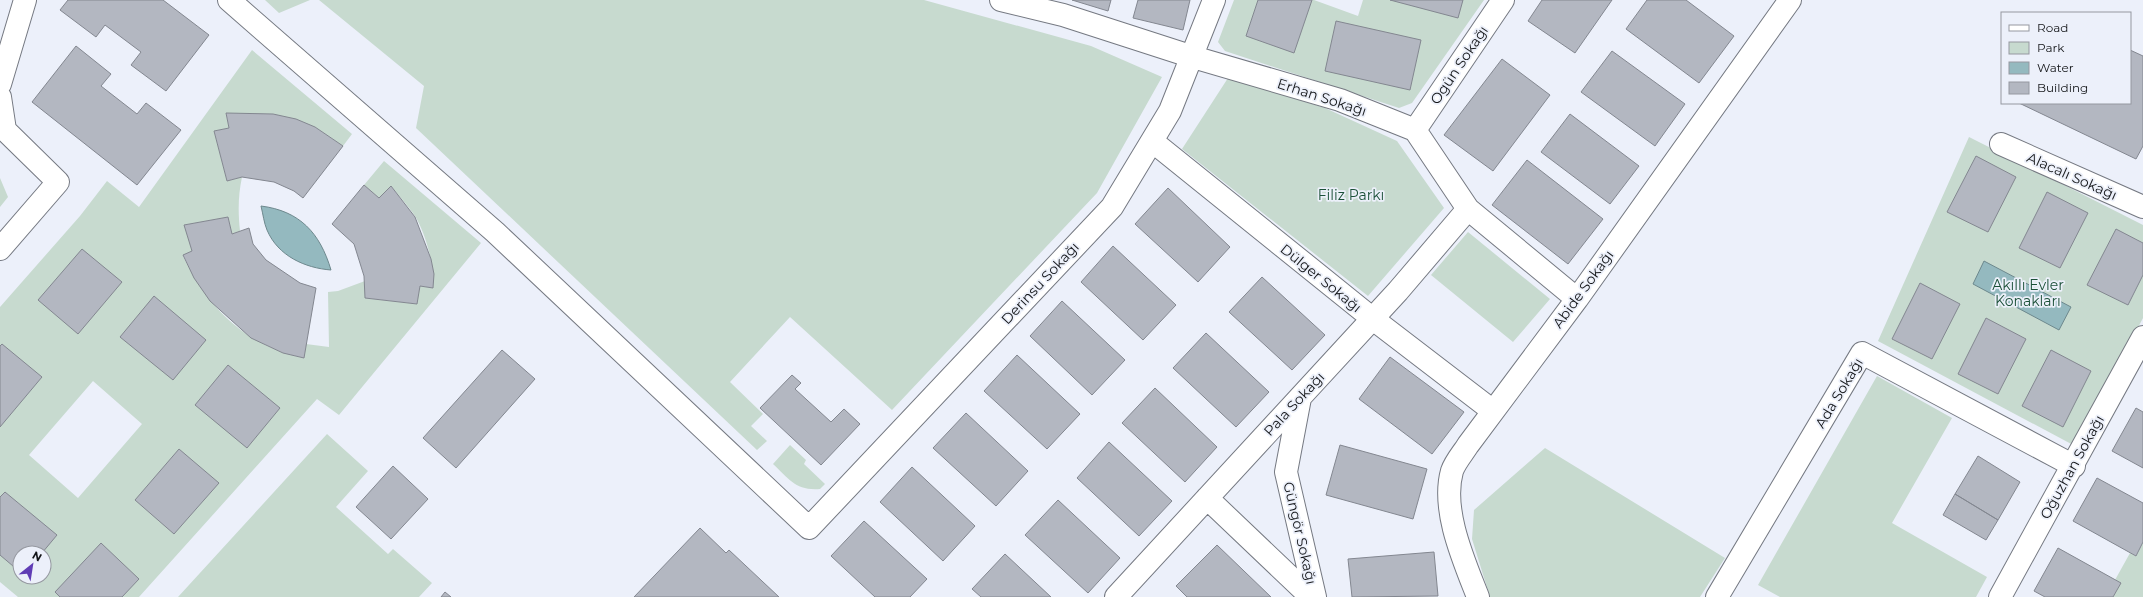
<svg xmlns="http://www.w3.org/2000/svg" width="2143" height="597" font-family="Montserrat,sans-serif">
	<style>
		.green { fill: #c7dacf; fill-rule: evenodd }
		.water { fill: #94b9bf; stroke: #6d888d }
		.building { fill: #b3b7c1; stroke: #838790 }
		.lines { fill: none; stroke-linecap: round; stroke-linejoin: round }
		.minor-casing { stroke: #757982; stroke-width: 24 }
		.minor { stroke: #fff; stroke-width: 22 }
		.labels { text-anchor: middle; stroke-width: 3.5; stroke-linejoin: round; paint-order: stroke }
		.street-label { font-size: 14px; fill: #131518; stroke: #ecf0fa }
		.park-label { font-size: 14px; fill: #1b5038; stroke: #ecf0fa }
	</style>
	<rect width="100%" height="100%" fill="#ecf0fa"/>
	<path class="green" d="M 265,0 L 310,0 L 279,13 Z
		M 319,0 L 924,0 L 1091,46 L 1162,77 L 1097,193 L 892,410 L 790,317 L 730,382 L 763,414 L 751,426 L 767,441 L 757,450 L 416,128 L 424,86 Z
		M 1234,0 L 1314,0 L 1358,16 L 1363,0 L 1484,0 L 1412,103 L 1399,108 L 1225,51 L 1218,42 Z
		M 252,50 L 352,134 L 343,146 L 315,127 L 273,114 L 226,114 L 229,128 L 214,131 L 227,181 L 242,177 C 238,196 238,212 240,231 L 232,234 L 228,217 L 185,225 L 192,251 L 183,256 C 208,308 246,346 304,358 L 306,344 L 329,347 L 328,292 L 338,291 L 365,281 L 365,298 L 417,304 L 420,286 L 433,288 C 435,267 426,234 415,216 C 408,206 399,196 391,186 L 379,198 L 364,185 L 384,161 L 481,243 L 339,415 L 317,399 L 139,597 L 18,597 L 0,582 L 0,307 L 80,216 L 107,181 L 139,207 ZM 93,381 L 142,424 L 78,498 L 29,455 ZM 20,553 L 44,553 L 44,577 L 20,577 Z
		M 1228,78 L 1325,108 L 1397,141 L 1444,208 L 1368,296 L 1182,149 Z
		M 1969,137 L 2143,225 L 2143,318 L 2075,446 L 1878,341 Z
		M 0,178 L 8,197 L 0,207 Z
		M 1468,232 L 1550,299 L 1513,342 L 1431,275 Z
		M 1877,376 L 1952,418 L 1892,523 L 1987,577 L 1976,597 L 1780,597 L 1758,585 Z
		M 327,434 L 368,471 L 336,507 L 388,554 L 393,549 L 432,583 L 419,597 L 178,597 Z
		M 790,445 L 806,460 L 804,464 L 825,484 L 820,489 C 796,491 789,479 773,464 Z
		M 1545,448 L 1725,558 L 1700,597 L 1490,597 L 1472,539 L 1474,510 Z
		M 2143,542 L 2143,597 L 2113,597 L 2120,583 L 2115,580 L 2130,553 L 2136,556 Z"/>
	<path class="water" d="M 261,206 C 300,211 320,233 331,270 C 305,268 278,256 267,230 C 264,223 263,214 261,206 Z
		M 1984,261 L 2071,307 L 2059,330 L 1973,284 Z"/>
	<path class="building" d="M 68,0 L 163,0 L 209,35 L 166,91 L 131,65 L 141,52 L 105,25 L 96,37 L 60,10 Z
		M 1072,0 L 1111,0 L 1108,11 Z
		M 1138,0 L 1190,0 L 1183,30 L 1133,18 Z
		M 1258,0 L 1312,0 L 1294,53 L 1246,36 Z
		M 1390,0 L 1463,0 L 1458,18 Z
		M 1542,0 L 1612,0 L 1575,53 L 1528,21 Z
		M 1647,0 L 1686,0 L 1734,36 L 1699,83 L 1626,29 Z
		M 1336,21 L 1421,40 L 1410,90 L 1325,71 Z
		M 76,46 L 111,74 L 101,86 L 137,114 L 146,103 L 181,130 L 137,185 L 32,102 Z
		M 2130,50 L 2143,56 L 2143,146 L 2136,159 L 2019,103 L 2130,103 Z
		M 1612,51 L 1685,104 L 1655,146 L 1581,92 Z
		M 1502,59 L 1550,95 L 1493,171 L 1444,135 Z
		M 226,113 L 273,114 L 296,119 L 315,127 L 343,146 L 303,198 L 294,191 L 274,182 L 242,177 L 227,181 L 214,131 L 229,128 Z
		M 1570,114 L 1639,166 L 1610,204 L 1541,152 Z
		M 1976,156 L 2016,177 L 1988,232 L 1947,212 Z
		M 1527,160 L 1603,219 L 1568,264 L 1492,205 Z
		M 364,185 L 379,198 L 391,186 L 415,217 L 431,259 L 434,274 L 433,288 L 420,286 L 417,304 L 365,298 L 364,276 L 354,244 L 332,224 Z
		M 1168,188 L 1230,247 L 1198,282 L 1135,224 Z
		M 2047,192 L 2088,213 L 2060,268 L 2019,248 Z
		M 228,217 L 232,234 L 249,228 L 253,244 L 266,260 L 300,283 L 316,288 L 304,358 L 283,353 L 251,338 L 210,301 L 194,278 L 183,255 L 192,251 L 184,225 Z
		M 2116,229 L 2143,243 L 2143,275 L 2128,305 L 2087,285 Z
		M 1113,246 L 1176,305 L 1143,340 L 1081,282 Z
		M 82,249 L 122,282 L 78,334 L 38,300 Z
		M 1262,277 L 1325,335 L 1292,370 L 1229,312 Z
		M 1920,283 L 1960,304 L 1932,359 L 1892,339 Z
		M 154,296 L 206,340 L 173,380 L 120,337 Z
		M 1062,301 L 1125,360 L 1092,395 L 1030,336 Z
		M 1986,318 L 2026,339 L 1998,394 L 1958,374 Z
		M 1206,333 L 1269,392 L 1236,427 L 1173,368 Z
		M 2,344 L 42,377 L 0,427 L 0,346 Z
		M 502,350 L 535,379 L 456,468 L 423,438 Z
		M 2051,350 L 2091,371 L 2063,427 L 2022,406 Z
		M 1017,355 L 1080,414 L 1047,449 L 984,391 Z
		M 1390,357 L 1464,412 L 1432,454 L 1359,399 Z
		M 228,365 L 280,408 L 247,448 L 195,405 Z
		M 792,375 L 801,383 L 795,389 L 831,422 L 844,409 L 860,424 L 821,465 L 760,408 Z
		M 1155,388 L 1217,447 L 1185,482 L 1122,423 Z
		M 2136,408 L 2143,412 L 2143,468 L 2112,451 Z
		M 966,413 L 1028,471 L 996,506 L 933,448 Z
		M 1109,442 L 1172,501 L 1139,536 L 1077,478 Z
		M 1340,445 L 1427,469 L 1413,519 L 1326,495 Z
		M 179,449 L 219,483 L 174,534 L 135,500 Z
		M 1978,456 L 2020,482 L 1998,520 L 1955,494 Z
		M 393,466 L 428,499 L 391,539 L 356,507 Z
		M 912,467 L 975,526 L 943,561 L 880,502 Z
		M 2097,478 L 2143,503 L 2143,542 L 2136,556 L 2073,521 Z
		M 5,492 L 57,535 L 42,553 L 20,553 L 20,572 L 0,555 L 0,497 Z
		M 1955,494 L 1998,520 L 1986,540 L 1943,515 Z
		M 1058,500 L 1120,558 L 1088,593 L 1025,535 Z
		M 864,521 L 927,579 L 910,597 L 875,597 L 831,556 Z
		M 700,528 L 726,553 L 729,550 L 779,597 L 634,597 Z
		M 101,543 L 139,579 L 122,597 L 60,597 L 55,592 Z
		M 1217,545 L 1271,597 L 1187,597 L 1176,586 Z
		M 2058,548 L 2121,583 L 2113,597 L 2045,597 L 2034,591 Z
		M 1434,552 L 1438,596 L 1352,597 L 1348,559 Z
		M 1005,554 L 1051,597 L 981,597 L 972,589 Z
		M 445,592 L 451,597 L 441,597 Z"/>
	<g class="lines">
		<defs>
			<path id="minor" d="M 229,0 L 495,232 L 809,528 L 1112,207 L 1170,111 L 1214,0
				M 1001,0 L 1063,15 L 1193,57 L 1340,100 L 1415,130 L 1468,209 L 1577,299
				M 0,84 L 25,0
				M 0,97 L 5,130 L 58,182 L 0,249
				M 1415,130 L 1503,0
				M 1152,141 L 1373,319 L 1493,411
				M 2001,144 L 2143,207
				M 1300,398 L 1286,472 L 1315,597
				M 1207,498 L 1311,597
				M 1116,597 L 1398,291 L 1468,209
				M 1478,597 C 1464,561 1441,510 1452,471 C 1455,462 1463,453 1468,445 L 1577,299 L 1790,0
				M 1717,597 L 1862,353 L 2074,466
				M 2000,597 L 2143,337"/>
		</defs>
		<use href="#minor" class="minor-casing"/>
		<use href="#minor" class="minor"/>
	</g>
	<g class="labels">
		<g class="street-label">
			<text transform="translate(1459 65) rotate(-56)" y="5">Ogün Sokağı</text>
			<text transform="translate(1322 97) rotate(18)" y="5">Erhan Sokağı</text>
			<text transform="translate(2072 176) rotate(24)" y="5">Alacalı Sokağı</text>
			<text transform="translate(1321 278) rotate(39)" y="5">Dülger Sokağı</text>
			<text transform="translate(1040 283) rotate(-47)" y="5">Derinsu Sokağı</text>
			<text transform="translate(1583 289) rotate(-54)" y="5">Abide Sokağı</text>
			<text transform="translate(1839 393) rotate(-59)" y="5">Ada Sokağı</text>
			<text transform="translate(1294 404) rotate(-47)" y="5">Pala Sokağı</text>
			<text transform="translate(2072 467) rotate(-61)" y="5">Oğuzhan Sokağı</text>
			<text transform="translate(1300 533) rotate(77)" y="5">Güngör Sokağı</text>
		</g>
		<g class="park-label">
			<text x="1351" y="200">Filiz Parkı</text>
			<text x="2028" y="290">Akıllı Evler<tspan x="2028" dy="16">Konakları</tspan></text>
		</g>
	</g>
	<rect x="2001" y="12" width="130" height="92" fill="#ecf0fa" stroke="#9598a0"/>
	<rect x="2009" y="25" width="20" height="6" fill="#ffffff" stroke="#9598a0"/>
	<text x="2037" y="32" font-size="12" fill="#131518">Road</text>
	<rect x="2009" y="42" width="20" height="12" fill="#c7dacf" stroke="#9598a0"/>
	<text x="2037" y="52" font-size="12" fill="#131518">Park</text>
	<rect x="2009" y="62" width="20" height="12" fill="#94b9bf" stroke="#9598a0"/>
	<text x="2037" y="72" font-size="12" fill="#131518">Water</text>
	<rect x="2009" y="82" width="20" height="12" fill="#b3b7c1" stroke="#9598a0"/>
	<text x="2037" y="92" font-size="12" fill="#131518">Building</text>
	<g transform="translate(32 565) rotate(30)"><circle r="19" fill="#ecf0fa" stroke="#9598a0"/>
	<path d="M0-3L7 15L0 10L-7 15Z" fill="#603db5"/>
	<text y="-6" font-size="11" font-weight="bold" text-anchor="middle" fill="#131518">N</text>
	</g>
</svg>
